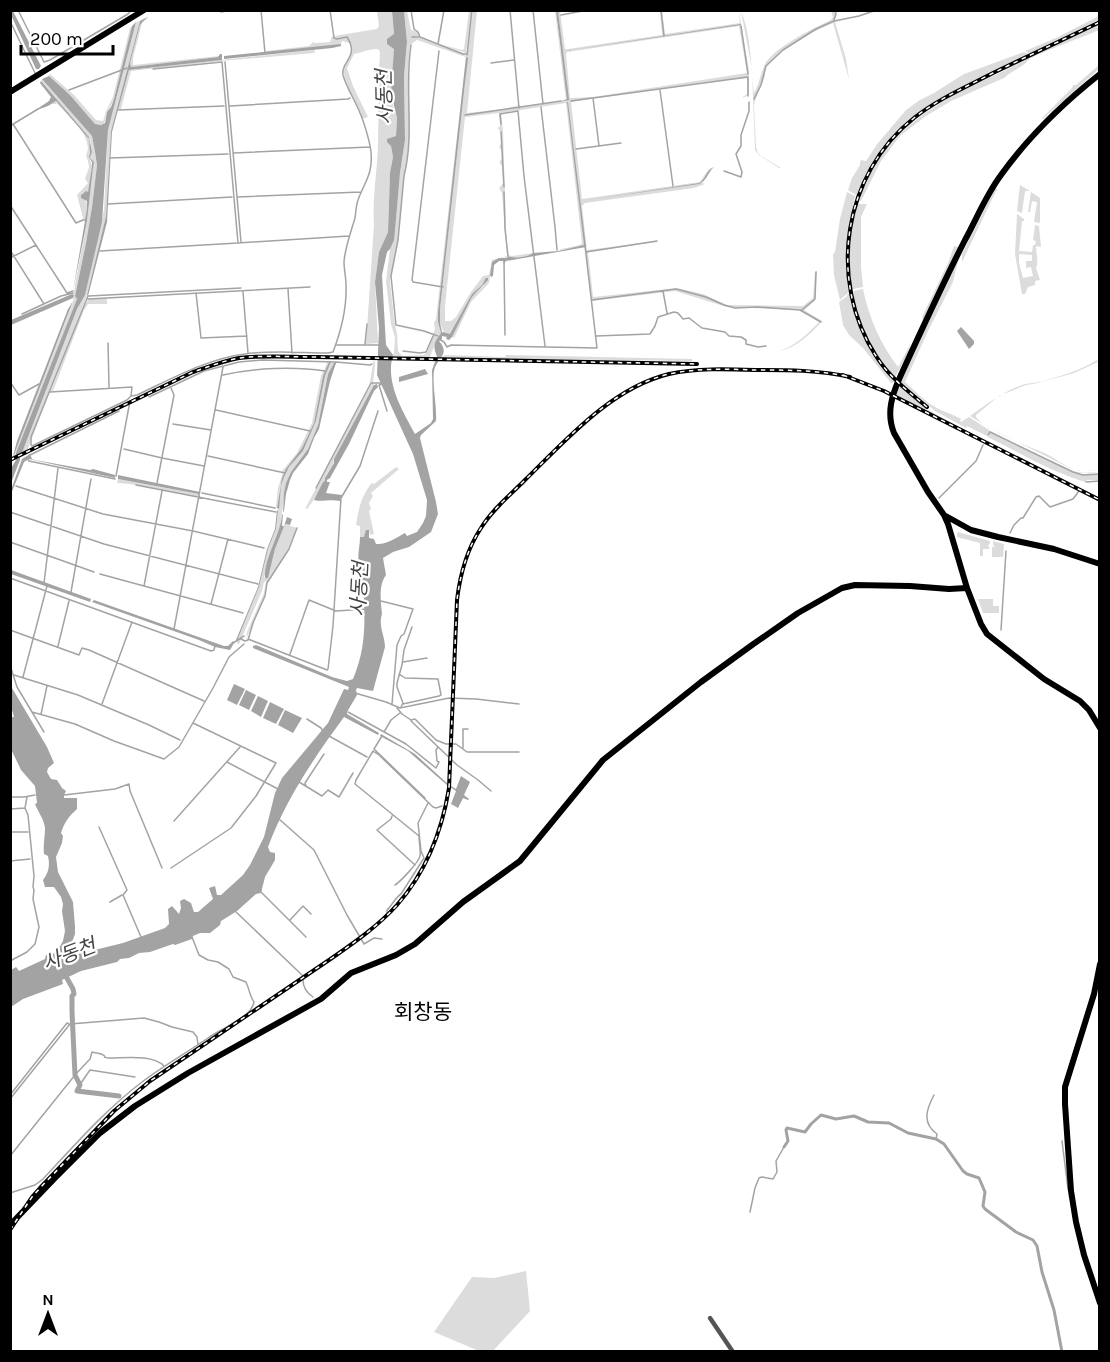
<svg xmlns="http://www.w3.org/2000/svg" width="1110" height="1362" font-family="Karla,'Noto Sans KR',sans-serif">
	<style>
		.green { fill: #dcdcdc; fill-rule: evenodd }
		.water { fill: #a3a3a3 }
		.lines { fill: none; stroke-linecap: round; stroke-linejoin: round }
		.stream { stroke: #a3a3a3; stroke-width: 1.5 }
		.canal { stroke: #a3a3a3; stroke-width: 3 }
		.river { stroke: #a3a3a3; stroke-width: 5 }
		.minor { stroke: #555; stroke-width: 4.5 }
		.major { stroke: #000; stroke-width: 6 }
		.rail-casing { stroke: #000; stroke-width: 4 }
		.rail { stroke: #fff; stroke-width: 1.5; stroke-dasharray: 4.5; stroke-linecap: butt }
		.labels { text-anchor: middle; stroke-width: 4.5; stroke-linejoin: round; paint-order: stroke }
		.water-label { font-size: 20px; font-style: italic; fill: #444; stroke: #fff }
		.quarter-label { font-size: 21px; fill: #000; stroke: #fff }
	</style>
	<rect width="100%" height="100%" fill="#fff"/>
	<path class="green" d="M 377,11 L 392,11 L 394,35 L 387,39 L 394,49 L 393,105 L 397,118 L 396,137 L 391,146 L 393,157 L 390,173 L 388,232 L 379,252 L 375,282 L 378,343 L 366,344 L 374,224 C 372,196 378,168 378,140 C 379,111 378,81 380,52 L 378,49 C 368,49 364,52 354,54 L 347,68 L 353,86 L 368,117 L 362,119 L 360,111 L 352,97 L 343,72 C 348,58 357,52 347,37 L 336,38 L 334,36 L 377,29 L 379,26 Z
		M 404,11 L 407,11 L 411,30 L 415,31 L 418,32 L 419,36 L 414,38 L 420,38 L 467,56 L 473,11 L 477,11 L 467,113 L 505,109 L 519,105 L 520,107 L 566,101 L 555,11 L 556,11 L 561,54 L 568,100 L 558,11 L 560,11 L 565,49 L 568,49 L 662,35 L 660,11 L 662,11 L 665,34 L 740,23 L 739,11 L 749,71 L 749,95 L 743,98 L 742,98 L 747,94 L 747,78 L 705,82 L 571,102 L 582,199 L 700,182 C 704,177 707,168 714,167 C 706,170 706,179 699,183 L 582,201 L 702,183 L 705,184 L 694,188 L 585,203 L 582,206 L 587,250 L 657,241 L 657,242 L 588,252 L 593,296 L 594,297 L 677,288 L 703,294 L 727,305 L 803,306 L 813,298 L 815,272 L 817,271 L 815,301 L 804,310 L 822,321 C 809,336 797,347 777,352 C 795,346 806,336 819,322 L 799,310 L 727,307 L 675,291 L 591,301 L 568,102 L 584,245 L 576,248 L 557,250 L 580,245 L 582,243 L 566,103 L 501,113 L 503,130 L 506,229 L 508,255 L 512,256 L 533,253 C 528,257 513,259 508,256 L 507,258 L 503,257 L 492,264 L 489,283 L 471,302 L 454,338 L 452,337 L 472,297 L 484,285 L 485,280 L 482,285 L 472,294 L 452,332 L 450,335 L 444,333 L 440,323 L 440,309 L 465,83 L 467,57 L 438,312 L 438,322 L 441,333 L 440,335 L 433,334 L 435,329 L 434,323 L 436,319 L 466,57 L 417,40 L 410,45 C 405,88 415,133 404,176 L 398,240 L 390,281 L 394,319 L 397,334 L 398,351 L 402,356 L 424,355 L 427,352 L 433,335 L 402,327 L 438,336 L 430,357 L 392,357 L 394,353 L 395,338 L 391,324 L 386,281 L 390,249 L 395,231 L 400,173 L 405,140 L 404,76 L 407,42 ZM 739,26 L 747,73 L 593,97 L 570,98 L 566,54 L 567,52 ZM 499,113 L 500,126 L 498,128 L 501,133 L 501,144 L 499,147 L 502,151 L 502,159 L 499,162 L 502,166 L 503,183 L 499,188 L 502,193 L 507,256 L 492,260 L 489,275 L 483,276 L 471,292 L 456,317 L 451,321 L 445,321 L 445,306 L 465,117 Z
		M 469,11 L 472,11 L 466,53 L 439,44 L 462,50 L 464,49 Z
		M 741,11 C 751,34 751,67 754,93 C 759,84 760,76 764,66 C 772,48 814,28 831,20 L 833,17 L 831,11 L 836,12 L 835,20 L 836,21 L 877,11 L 868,14 L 835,22 L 846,59 L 849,79 L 833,23 C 815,30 777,50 767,66 C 765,68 765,73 765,75 C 762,86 756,95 754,106 L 756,147 L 758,153 L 761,156 L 781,168 L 779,168 L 759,155 L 755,150 L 752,69 Z
		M 148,16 L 147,19 L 142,23 L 133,58 L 133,65 L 219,56 L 219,57 L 131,67 L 130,63 L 140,25 Z
		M 1099,16 L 1099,20 L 1030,54 L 1025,51 L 1058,37 Z
		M 140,21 L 111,131 L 106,216 L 87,295 L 27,451 L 22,453 L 77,309 L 85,295 L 104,210 L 108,130 L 136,22 Z
		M 1099,23 L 1099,30 C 1077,40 1053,47 1031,58 L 1031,57 Z
		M 132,26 L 114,99 C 112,104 109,108 107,113 C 103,121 108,127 95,124 L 70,95 L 49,76 L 50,74 L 74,95 L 96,120 L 103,121 L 107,109 L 113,97 L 130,28 Z
		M 332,36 L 337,39 L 347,38 L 350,43 L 342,41 L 341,44 L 334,46 L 266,53 L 266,51 L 309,46 L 313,42 L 315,43 L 330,42 Z
		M 314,50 L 315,52 L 314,53 L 221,61 L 131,71 L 121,109 L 118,109 L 129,70 Z
		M 1024,52 L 1028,54 C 978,81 918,101 882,148 C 870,164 862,182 855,201 L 856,195 L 848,190 L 852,178 L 860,165 L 860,162 L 861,160 L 866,161 L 878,143 L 906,110 L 920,100 L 934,93 L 964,74 Z
		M 1030,58 C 1023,68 1012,70 1004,78 L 951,101 L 926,116 L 900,136 L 881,161 L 861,201 L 858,201 C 889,115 956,95 1030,58 Z
		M 1099,65 L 1099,69 L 1043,119 L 1042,118 L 1072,88 L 1073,85 L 1076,85 Z
		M 42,79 L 92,136 L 95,152 L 97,165 L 92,207 L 86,243 L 75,295 L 77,299 L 16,457 L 11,459 L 11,457 L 14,455 L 73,302 L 74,291 L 87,221 L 93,168 L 93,162 L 90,159 L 92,166 L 89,189 L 88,192 L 82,193 C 88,204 88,206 86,219 L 82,219 L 83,218 L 77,195 L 88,183 L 85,179 C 89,165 91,171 86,155 C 95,138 69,117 57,104 L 52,104 L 55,101 L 88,137 C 90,142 91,150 89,155 L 90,159 L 92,152 L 90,138 L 41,81 Z
		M 1020,185 L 1030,191 L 1025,191 L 1022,213 L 1017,211 Z
		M 995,188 L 1004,194 L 1013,205 L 1004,194 L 998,190 L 996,191 L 962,262 L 962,254 Z
		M 847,192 L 855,196 C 848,232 843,255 849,292 L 840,300 L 834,275 L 833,254 L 835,252 L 840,219 Z
		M 1031,192 L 1040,198 L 1040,223 L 1034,222 L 1037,202 L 1032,201 L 1030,212 L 1028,212 Z
		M 857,204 L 867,204 L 861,217 L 861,267 L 863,287 L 853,289 L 851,291 C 847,262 847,232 857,204 Z
		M 1017,214 L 1024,219 L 1024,221 L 1022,221 L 1019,251 L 1032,252 L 1033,245 L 1035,245 L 1036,241 L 1033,240 L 1035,225 L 1039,226 L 1041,247 L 1036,246 C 1036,254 1039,262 1036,268 L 1040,280 L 1035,281 L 1035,285 L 1028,287 L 1025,294 L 1022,294 L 1015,254 ZM 1019,254 L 1032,255 L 1032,261 L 1026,261 L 1026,268 L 1031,267 L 1033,276 L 1023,278 L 1019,263 Z
		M 954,246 L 959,247 L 923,320 L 922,317 L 948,263 Z
		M 959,257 L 953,282 L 928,331 L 905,382 C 914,390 923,400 935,407 C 943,412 953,414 961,419 L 960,421 L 961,422 L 969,417 L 992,432 L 1074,472 L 1081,473 L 1099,472 C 1085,475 1077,472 1063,468 C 1077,475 1084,476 1099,474 L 1099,480 L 1087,480 L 1085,482 C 1051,472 1020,453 988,437 L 990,433 L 1055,464 L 990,432 L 989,432 L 987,436 L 967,426 L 966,428 L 935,411 L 900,382 Z
		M 863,289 C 869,318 880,343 898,367 L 909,347 L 909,341 L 910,350 L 895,377 C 873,353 858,325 852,293 L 854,291 Z
		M 848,294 L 849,294 C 857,327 871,356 894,381 L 893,383 L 891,383 L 863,348 L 849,335 L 843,325 L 839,302 L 846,297 Z
		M 89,299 L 107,299 L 107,304 L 88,304 L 84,310 L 53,391 L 51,391 L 83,307 Z
		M 445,355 L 505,357 L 506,355 L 692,359 L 692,361 L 440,358 Z
		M 374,358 L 375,364 L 373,383 L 374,385 L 334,459 C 334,468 324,473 325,482 L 323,482 L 319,492 L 308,508 L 305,509 L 372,383 L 370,382 Z
		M 1097,360 L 1098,362 L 1074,373 L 1038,383 L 1026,385 L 1006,393 L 1000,395 L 976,415 L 976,417 C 985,430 1027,446 1042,452 C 1054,457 1064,466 1076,470 C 1084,472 1093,470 1099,471 L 1079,471 L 1070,468 L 993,430 L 970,416 C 987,404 1003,392 1022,385 C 1028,383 1035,383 1041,382 C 1060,376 1080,371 1097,360 Z
		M 328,361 L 329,362 L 323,376 L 314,423 L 302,448 L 284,473 L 280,488 L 277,508 L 276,507 L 278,488 L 283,473 L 282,471 L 297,453 L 312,423 L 321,376 Z
		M 331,362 L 334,363 L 328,374 L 318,425 L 308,449 L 291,472 L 286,483 L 280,527 L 266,570 L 264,578 L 268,578 L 275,549 L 285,524 L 297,528 L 288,549 L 267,583 L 264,598 L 246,639 L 247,632 L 264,593 L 266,581 L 264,582 L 262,591 L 239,644 L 237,643 L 237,641 L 259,587 L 268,549 L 276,529 L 281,486 L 284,477 L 289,467 L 303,451 L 316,421 L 325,376 Z
		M 899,385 L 924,407 L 955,426 L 896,396 Z
		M 396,467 L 399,469 L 371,493 L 373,496 L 369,503 L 371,509 L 369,511 L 374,534 L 370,535 L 369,530 L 364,537 L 360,537 L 360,526 L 356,525 C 358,510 362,494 372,483 L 374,484 Z
		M 118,479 L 199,494 L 199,497 L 130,484 L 117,483 Z
		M 958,532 L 990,541 L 990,544 L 988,545 L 990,549 L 983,549 L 983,556 L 980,556 L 980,543 L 957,537 L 957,534 Z
		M 993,541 L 1004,544 L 1003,557 L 992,557 L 992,547 L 995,547 L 993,545 Z
		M 978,599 L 993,599 L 993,606 L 999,606 L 999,613 L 983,613 Z
		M 526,1271 L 530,1311 L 493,1351 L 479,1351 L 434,1332 L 472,1277 L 494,1278 Z"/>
	<path class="water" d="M 10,11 L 13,11 L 41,66 L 39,69 L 36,69 L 11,15 Z
		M 392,11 L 404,11 L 407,42 L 404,76 L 405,140 L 400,173 L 395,231 L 394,240 L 390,249 L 387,252 L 382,275 L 386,345 L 393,355 C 385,382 402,410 415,434 L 431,423 L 433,419 L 432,370 L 437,356 C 432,346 435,341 441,333 L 438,322 L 438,312 L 466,57 L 468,58 L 465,83 L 440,309 L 440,323 L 442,332 L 450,334 L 472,294 L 482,285 L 486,278 L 488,278 L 488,280 L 472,297 L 452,337 L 449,340 L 446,339 L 447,337 L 442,336 L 442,339 L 439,341 C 451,355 437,357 434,371 C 432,387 437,404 436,421 L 421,435 L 420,438 L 436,502 L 438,514 L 431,532 L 409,547 L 393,552 L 383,558 L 386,575 C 378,586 381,602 382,614 C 378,626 385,636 385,647 L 373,691 L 357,688 L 356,690 L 357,695 L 347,712 L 347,714 L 379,733 L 378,735 L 344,717 C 314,758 286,799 268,847 L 270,852 L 275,853 L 275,860 L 265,877 L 261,893 L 256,894 L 237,911 L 221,921 L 220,925 L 210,933 L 200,933 L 193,936 L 192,939 L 175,945 L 173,944 L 150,952 L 139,953 L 129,958 L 120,959 L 117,962 L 81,971 L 62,980 L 63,984 L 23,999 L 11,1007 L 11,970 L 16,967 L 19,971 L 45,959 L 46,955 L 56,953 L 63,941 L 65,931 L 62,911 L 63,904 L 61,897 L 54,887 L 45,887 L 43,880 C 49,872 50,865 48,856 L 44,854 C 43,845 45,837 45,828 C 44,819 38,812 35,804 L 37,803 L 35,786 L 21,770 L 11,749 L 11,717 L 14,717 L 12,710 L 11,709 L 11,681 L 12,688 L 47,747 L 54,763 L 48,768 L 47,772 L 51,779 L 57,780 L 62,788 L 66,791 L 64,795 L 64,798 L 77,798 L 77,809 C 69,816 64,823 61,833 L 63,836 L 62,843 L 56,857 L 58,872 L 73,902 L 75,926 L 75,934 L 68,953 L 70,956 L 123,943 L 165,928 L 169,924 L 168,909 L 172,906 L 179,914 L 181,908 L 180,901 L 184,899 L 191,903 L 194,912 L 198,912 L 213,899 L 209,888 L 215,886 L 217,895 L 221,895 L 243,875 L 250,865 L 264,837 L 275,793 L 282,778 L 328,723 L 344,689 L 348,690 L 349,687 L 253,648 L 253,646 L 256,645 L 332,677 L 347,681 L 353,679 C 367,646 365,618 363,583 C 362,577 360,571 359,565 C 357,556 360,546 360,537 L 364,537 L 366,530 L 369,530 L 369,538 L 374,539 L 376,544 C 386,545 396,538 405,533 L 407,536 L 417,532 L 423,523 L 426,516 L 427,500 L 413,454 L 377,375 L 379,328 L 375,282 L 379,252 L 388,232 L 390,173 L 393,157 L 391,146 L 387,142 L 387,139 L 396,136 L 397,118 L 391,93 L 394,49 L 387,44 L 387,39 L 394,34 Z
		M 556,11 L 558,11 L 569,100 L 559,102 L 567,99 Z
		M 147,17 L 140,25 L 130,63 L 131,67 L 218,57 L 220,54 L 222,54 L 222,60 L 129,70 L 112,132 L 107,222 L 88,296 L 87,295 L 106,216 L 111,131 L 140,21 Z
		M 136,22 L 108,130 L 102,222 L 85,295 L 77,309 L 22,453 L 20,454 L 20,460 L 11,483 L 11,468 L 16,460 L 16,453 L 77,299 L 75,296 L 86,243 L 92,207 L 97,165 L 95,152 L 92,136 L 42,79 L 49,76 L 70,95 L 95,124 L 101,125 L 105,123 L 107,112 L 111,107 L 114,99 L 132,26 Z
		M 741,24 L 741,25 L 565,51 Z
		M 341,44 L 341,46 L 332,48 L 224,59 L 224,56 Z
		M 41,81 L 89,137 L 92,152 L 90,158 L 94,162 L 93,168 L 87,221 L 73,291 L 87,209 L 87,201 L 81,198 L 81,195 L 86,191 L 88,192 L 92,166 L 92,162 L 89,157 L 90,152 L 89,139 L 56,101 L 48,106 L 37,110 L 37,109 L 49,101 L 51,97 L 40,83 Z
		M 567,102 L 568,102 L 586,247 L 506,261 L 504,264 L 503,261 L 499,261 L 494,265 L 493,276 L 491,277 L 490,275 L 492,262 L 499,258 L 507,258 L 508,256 C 513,259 528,257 533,253 L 558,251 L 584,245 Z
		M 714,167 C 709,171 706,182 699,184 L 582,201 L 699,183 C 706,179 706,170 714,167 Z
		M 72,294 L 74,295 L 73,298 L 11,325 L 11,320 Z
		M 73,301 L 14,455 L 13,456 L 17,441 L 68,309 Z
		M 961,327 L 974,341 L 974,344 L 969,349 L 957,331 Z
		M 329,362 L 331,362 L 325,376 L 316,421 L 303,451 L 289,467 L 284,477 L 281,486 L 279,509 L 277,508 L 282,478 L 286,469 L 302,448 L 314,423 L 323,376 Z
		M 334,363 L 336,363 L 330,381 L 319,429 L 314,438 L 308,454 L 293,473 L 290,480 L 286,494 L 284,511 L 283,512 L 284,493 L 286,483 L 291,472 L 308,449 L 318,425 L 328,374 Z
		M 425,369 L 428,374 L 399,382 L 399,377 Z
		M 377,384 L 378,387 L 374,391 L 349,444 L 330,478 L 327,480 L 327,482 L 330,482 L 326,493 L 342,495 L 340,501 C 332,499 319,502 314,500 L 323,482 L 325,481 L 325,478 L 334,463 L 334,459 L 374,385 Z
		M 30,454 L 32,459 L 35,460 L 90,470 L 93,469 L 115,475 L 115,478 L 29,459 L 24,462 L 11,494 L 11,490 L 22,459 Z
		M 118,475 L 200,492 L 199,494 L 118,479 Z
		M 277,510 L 278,511 L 276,529 L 268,549 L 259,587 L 237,641 L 236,640 L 258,587 L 267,549 L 275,529 Z
		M 283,514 L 282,526 L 284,526 L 287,517 L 292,519 L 290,525 L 285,524 L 275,549 L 268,578 L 265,578 C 264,558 280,536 282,515 Z
		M 11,570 L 91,599 L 90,602 L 11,574 Z
		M 94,600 L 224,646 L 228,646 L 233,641 L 234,643 L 230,650 L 215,647 L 199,640 L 92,602 Z
		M 234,684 L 245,689 L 237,705 L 227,700 Z
		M 246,690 L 256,695 L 249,710 L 239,705 Z
		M 258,696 L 268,701 L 261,717 L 251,711 Z
		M 270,702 L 284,709 L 276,724 L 263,718 Z
		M 285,710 L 302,718 L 293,733 L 278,725 Z
		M 381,734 L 415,754 L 448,784 L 448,786 L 408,751 L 380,736 Z
		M 461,776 L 470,782 L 464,795 L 469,799 L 468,800 L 463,798 L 458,808 L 451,804 L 456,791 L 450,787 L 451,786 L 456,789 Z"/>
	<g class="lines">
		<path class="stream" d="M 18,10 L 44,62 L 50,60 L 128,14 L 132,10
			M 261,10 L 265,53
			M 411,10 L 414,29 L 418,32 L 420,37
			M 510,10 L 519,108
			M 533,10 L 543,104
			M 661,10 L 664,36
			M 221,12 L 232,10
			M 561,15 L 588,10
			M 834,20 L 836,14 L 835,10
			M 10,21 L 36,75
			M 741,26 L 748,74
			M 412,37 L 420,37 L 463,54 L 467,54
			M 438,44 L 444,10
			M 411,45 C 404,89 415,133 404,176 L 398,240 L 391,276 L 396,325 L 424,331 L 438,336
			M 439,51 L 412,280 L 413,282 L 443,287
			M 467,55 L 472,10
			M 225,62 L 241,242
			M 491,63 L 514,60
			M 153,69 L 222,62 L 238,243 L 349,236
			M 69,90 L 127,68
			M 660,90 L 673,186
			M 754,99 L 761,85 L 766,66 L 783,50 L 816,29 L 834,21 L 859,16 L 876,10
			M 571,101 L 592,98
			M 230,106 L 348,99 L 350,98
			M 541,107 L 555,227 L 557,250
			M 118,110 L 224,106
			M 465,115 L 561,101
			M 13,124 L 76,223 L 83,220 L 86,220
			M 501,124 L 500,114 L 518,111 L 524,176 L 545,346
			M 10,126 L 38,109
			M 501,132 L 504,187
			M 599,146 L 593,98 L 748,77 L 748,96
			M 576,149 L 621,143
			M 234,153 L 370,147
			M 110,158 L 228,154
			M 724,171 L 741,177 L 742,172 L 736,154 L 741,146 L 741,135 L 749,111 L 749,102
			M 504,192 L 505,229 L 508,256
			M 237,197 L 361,192
			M 108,204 L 232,197
			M 10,205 L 67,293 L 73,291
			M 10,250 L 44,304
			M 100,251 L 238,243
			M 586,252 L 657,241
			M 10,258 L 36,245
			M 504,262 L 505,335
			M 288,289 L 292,353
			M 663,291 L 667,313
			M 243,292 L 248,353
			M 196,293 L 201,338 L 247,336
			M 88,296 L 31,437 L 31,445 L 32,446 L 127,400 L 131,396 L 137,395 C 171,379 206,359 245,354 C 270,350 302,353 328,353 L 333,352 C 341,331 347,308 346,285 C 346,277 344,270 344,262 C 345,247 351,232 355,218 C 356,212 356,205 358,200 C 365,181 373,174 371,152 C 370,142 364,122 360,113 C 355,100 347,89 343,75 C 340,62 360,57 347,37 L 337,39 L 334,38 L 330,10
			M 89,296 L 241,288
			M 88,299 L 310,287
			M 592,300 L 676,289 L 706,297 L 724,305 L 735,308 L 757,307 L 800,310 L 821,322
			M 802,310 L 815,299 L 816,272
			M 22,314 L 61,296 L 73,293
			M 596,336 L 650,334 L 655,326 L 658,317 L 674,312 L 678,313 L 683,319 L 689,318 L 702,328 L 725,332 L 729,336 L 741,337 L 746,340 L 746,344 L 758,347 L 766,346
			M 439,339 L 444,342 L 447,347 L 451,345 L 597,348 L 585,246
			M 108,343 L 109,387
			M 365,344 L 367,324
			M 337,345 L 380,345
			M 403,351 L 420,353 L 426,352 L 433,336
			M 334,365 L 336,362 L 370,365 L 372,364
			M 223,375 C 255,368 293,366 325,371
			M 10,382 L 19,395 L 39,384
			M 383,384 L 379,385 L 387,411
			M 50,392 L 132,387 L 131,396
			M 149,397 L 204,371 L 239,362 L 262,360 L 336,362
			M 216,410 L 310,431
			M 173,424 L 211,430
			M 988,435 L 990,432 L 992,433 L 1073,472 L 1083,475 L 1100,474
			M 124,449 L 162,458 L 204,466
			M 30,455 L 119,411
			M 208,456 L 285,473
			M 27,458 L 29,461 L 115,479
			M 116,476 L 130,401
			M 1086,482 L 1100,481
			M 157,483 L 174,395 L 171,388
			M 136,485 L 276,512
			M 16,486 L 103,514 L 193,531 L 264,548
			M 316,488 L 371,383 L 382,383
			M 202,493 L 275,508
			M 939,498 L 976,461 L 983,445
			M 10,512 L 104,544 L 258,584
			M 1010,533 L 1014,525 L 1021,518 L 1023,518 L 1036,497 L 1039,496 L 1050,507 L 1073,499 L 1079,491
			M 10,542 L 94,572
			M 100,574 L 243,613
			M 10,578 L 211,651 L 214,650 L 215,646
			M 44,583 L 58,468
			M 144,586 L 162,491
			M 71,592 L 91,479
			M 381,601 L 413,609 L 404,634 L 401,636 L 397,645 L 392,704
			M 211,604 L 228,539
			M 174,629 L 223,367
			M 10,630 L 79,655 L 82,648 L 89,650 L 204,701
			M 1001,630 L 1006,551
			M 241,639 L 245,641 L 248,640 L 253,623 L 265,596 L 267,583 L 289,549 L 297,528
			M 248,639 L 327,670 L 328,669 L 333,626 L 341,498 L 360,466 L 378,411
			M 233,643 L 244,636
			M 58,646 L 69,601
			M 290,654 L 309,600 L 336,611 L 367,609
			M 403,662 L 427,658
			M 10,665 L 17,687 L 44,732
			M 399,674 L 405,678 L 438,679 L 441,695 L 439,696 L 403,704
			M 14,675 L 78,695 L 149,725 L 180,740
			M 23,677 L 47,586
			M 355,693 L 386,702 L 400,708 L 449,698 L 476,699 L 519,704
			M 102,704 L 132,622
			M 401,707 L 403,703 L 397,687 L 397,683 L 402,665 L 404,650 L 412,627
			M 397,708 L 402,714 L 411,720 L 415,719 L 436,740 L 446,744 L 456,744 L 467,752 L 519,752
			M 32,712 L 75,724 L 114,741 L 164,759 L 179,747 L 213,688 L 229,657 L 244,644
			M 348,712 L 406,744 L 436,768 L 439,762 L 437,761 L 436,750 L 438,747
			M 41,714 L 47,686
			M 307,719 L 321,728 L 323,731
			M 411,721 L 457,765 L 478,780 L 491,791
			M 384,732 L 391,720 L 400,713
			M 329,736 L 367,757
			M 382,736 L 374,749 L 425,798
			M 463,748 L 463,729 L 468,729
			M 227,762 L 278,789
			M 299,782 L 322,796 L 328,790 L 339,797 L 353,773
			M 306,786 L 305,783 L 324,754
			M 64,795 L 115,789 L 129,784 L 130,791 L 162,868
			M 10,797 L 24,797 L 35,795
			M 10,809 L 25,808
			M 392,816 L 391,819 L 377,830 L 415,865
			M 279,819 L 314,850 L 347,915 L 364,944 L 374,938 L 382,939
			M 174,821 L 240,747
			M 99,827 L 127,890 L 123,895 L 141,937
			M 10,832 L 28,832
			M 10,861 L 30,859
			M 171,868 L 231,828 L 256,796 L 276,763 L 193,723
			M 395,885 C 400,882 419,862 420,856 C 421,851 419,842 419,836 L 355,784 L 356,780 L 373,751 L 379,755 L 433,807 L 436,808 L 442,806
			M 260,891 L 306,937
			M 110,902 L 122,895
			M 235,911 L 302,975 L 304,979 L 303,980 C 303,987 307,993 313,997
			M 387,914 L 387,910 C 392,905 396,897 401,894 L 424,858 L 421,851 L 418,823 L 428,803
			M 290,920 L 303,906 L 311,914
			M 10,961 L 27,952 L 35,944 L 39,927 L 33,899 L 34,890 L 33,887 L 34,876 L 28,815 L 25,808 L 27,797
			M 79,1083 L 81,1083 L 90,1070 L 135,1077
			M 10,1095 L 67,1023 L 69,1024
			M 934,1095 C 926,1110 922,1123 937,1134 L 936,1139
			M 10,1099 L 70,1024 L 144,1018 L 159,1022 L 172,1027 L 193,1032 L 197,1037 L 198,1045
			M 1062,1141 L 1068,1189
			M 10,1156 L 75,1075 L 90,1059 L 92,1052 C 95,1053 98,1053 101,1054 C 109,1057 100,1057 109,1058 C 125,1058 153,1054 164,1066
			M 10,1193 L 35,1185 L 43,1179 C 74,1146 105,1110 142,1082 C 163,1066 186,1053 208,1038 C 221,1028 251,1019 254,1002 C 250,997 249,988 246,982 L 233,977 L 229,969 L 218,962 L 208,960 L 199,955 L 192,937
			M 750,1212 L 755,1188 L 759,1178 L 762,1177 L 773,1179 L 777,1172 L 776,1161 L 784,1147"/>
		<path class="canal" d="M 784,1147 L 788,1141 L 786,1130 L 787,1128 L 805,1132 L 811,1124 L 821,1115 L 836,1119 L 854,1116 L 868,1122 L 889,1123 L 908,1133 L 936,1139 L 944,1144 L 963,1171 L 967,1174 L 979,1178 L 985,1192 L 983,1206 L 985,1209 L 1016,1232 L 1033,1240 L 1037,1246 L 1042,1272 L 1054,1310 L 1062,1352"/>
		<path class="river" d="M 63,971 L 73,989 L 74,994 L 72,996 L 72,1012 L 75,1075 L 80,1085 L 77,1091 L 119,1096"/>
		<path class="minor" d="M 710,1318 L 733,1352"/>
		<path class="major" d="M 1100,74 C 1062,104 1029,136 1001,175 C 986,195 977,218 965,240 C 942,285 921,331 900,377 C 892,395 886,413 894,433 L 928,492 L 944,515 L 948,524 L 967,588 L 981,624 L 987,634 L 1044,679 L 1080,701 L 1089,710 L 1100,728
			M 10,92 L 144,10
			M 944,515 L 971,530 L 998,537 L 1054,549 L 1100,564
			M 1100,964 L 1094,994 L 1065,1087 L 1065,1104 L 1071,1191 L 1076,1222 L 1084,1255 L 1100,1303
			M 10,1225 L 54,1179 L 100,1133 L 135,1106 L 188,1073 L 321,999 L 351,973 L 396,955 L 415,944 L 463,902 L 520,861 L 603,760 L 701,682 L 752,645 L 798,613 L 842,588 L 855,585 L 910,586 L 949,589 L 967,588"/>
		<defs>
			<path id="rail" d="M 843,375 L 884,391 L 1100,500
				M 927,407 C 909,392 889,377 876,356 C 827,280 843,174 914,118 C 938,99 966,87 993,73 C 1028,56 1064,39 1100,22
				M 10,460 L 193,372 C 208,367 223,361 239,358 C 264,355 290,357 316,357 L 697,364
				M 10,1230 L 32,1197 L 40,1188 L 114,1111 L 150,1081 L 332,958 C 355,942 378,926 397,905 C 426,872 442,831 449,788 L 457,600 C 460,575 467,549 481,528 C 492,510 509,496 524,481 C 565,441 611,388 669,374 C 697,368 726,369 755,370 C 787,370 819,370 850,377"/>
		</defs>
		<use href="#rail" class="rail-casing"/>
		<use href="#rail" class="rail"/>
	</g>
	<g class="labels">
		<g class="water-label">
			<text transform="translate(384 97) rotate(-91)" y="7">사동천</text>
			<text transform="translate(359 589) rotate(-87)" y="7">사동천</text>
			<text transform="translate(69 954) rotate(-21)" y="7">사동천</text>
		</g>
		<g class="quarter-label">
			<text x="423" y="1019">회창동</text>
		</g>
	</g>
	<rect width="1110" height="1362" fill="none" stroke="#000000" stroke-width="24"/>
	<g transform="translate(48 1314)" stroke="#ffffff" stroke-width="4.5" paint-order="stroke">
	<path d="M0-4.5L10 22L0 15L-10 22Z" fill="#000000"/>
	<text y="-9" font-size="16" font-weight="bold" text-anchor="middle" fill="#000000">N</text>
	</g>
	<path d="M21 45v9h92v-9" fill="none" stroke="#000000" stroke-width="3"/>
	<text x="30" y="45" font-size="18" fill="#000000" stroke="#ffffff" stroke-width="4.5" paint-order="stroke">200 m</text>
</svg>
